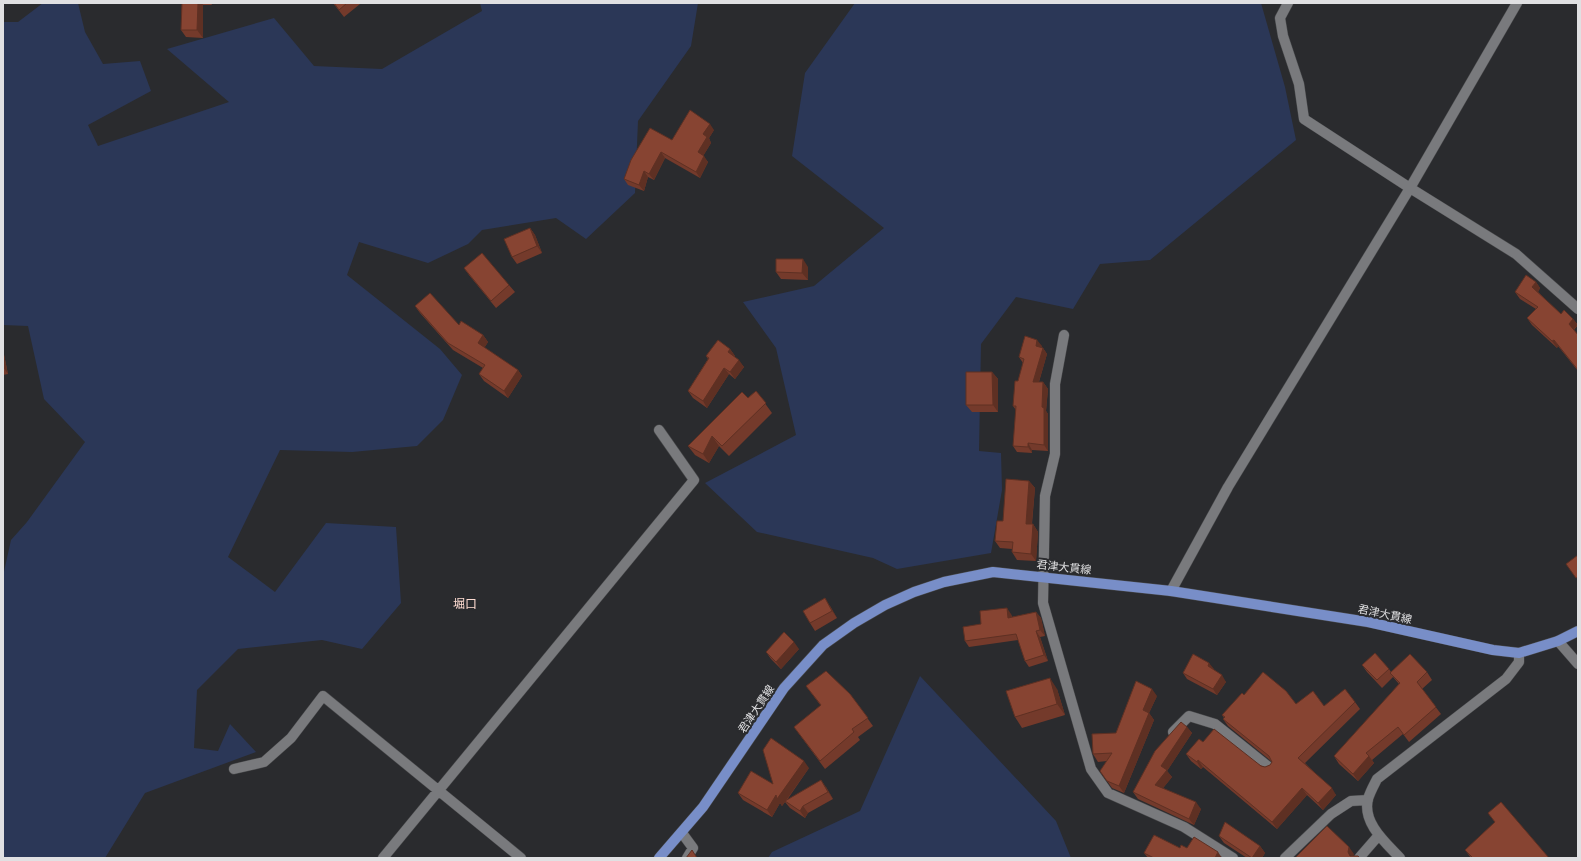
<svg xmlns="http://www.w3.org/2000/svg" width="1581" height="861" font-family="'Roboto Serif','Noto Sans JP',serif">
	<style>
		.green { fill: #2b3757 }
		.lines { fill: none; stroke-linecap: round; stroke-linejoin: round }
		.minor-casing { stroke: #48494b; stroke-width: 11 }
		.major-casing { stroke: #48494b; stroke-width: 11 }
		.minor { stroke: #797a7d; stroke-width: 10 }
		.major { stroke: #788ec8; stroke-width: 10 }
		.wall { fill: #743a2b }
		.shaded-wall { fill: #5e3023 }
		.building { fill: #874432; stroke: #5e3023 }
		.labels { text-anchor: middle; stroke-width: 4; stroke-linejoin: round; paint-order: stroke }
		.street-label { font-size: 11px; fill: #e0e0e2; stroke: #2a2b2e }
		.neighbourhood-label { font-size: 12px; fill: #fddbd1; stroke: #2a2b2e }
	</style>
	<rect width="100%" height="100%" fill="#2a2b2e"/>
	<path class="green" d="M 43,3 L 78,3 L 85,32 L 103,64 L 140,61 L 151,91 L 88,125 L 98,146 L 229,102 L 167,49 L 274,18 L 314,66 L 382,69 L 482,11 L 480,3 L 698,3 L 691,46 L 638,121 L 635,193 L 586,239 L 556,218 L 482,230 L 468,244 L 428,263 L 359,242 L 347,275 L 440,349 L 462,375 L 443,420 L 417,446 L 352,452 L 280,450 L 228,557 L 275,592 L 326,523 L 396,527 L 401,603 L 362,649 L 322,640 L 238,649 L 197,690 L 194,748 L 218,751 L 230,724 L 256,752 L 145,793 L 105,858 L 3,858 L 3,576 L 11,540 L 27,522 L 85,442 L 44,399 L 28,326 L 3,325 L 3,22 L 18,22 Z
		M 855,3 L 1261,3 L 1285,87 L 1296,140 L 1150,260 L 1100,264 L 1073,309 L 1016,297 L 981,344 L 979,451 L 1001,453 L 1002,490 L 991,553 L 897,569 L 873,558 L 757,532 L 705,483 L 796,435 L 776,348 L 743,302 L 814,286 L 884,228 L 792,156 L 805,73 Z
		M 920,676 L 1056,821 L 1071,858 L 768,858 L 772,852 L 860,811 Z"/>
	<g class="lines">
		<defs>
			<path id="minor" d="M 1288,3 L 1280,18 L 1283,36 L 1299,84 L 1304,119 L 1410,188 L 1516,254 L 1578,309
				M 1064,335 L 1055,384 L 1055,454 L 1045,496 L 1043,603 L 1091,769 L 1108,793 L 1184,827 L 1233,858
				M 1171,591 L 1228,487 L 1410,188 L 1517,3
				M 1558,641 L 1578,664
				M 1173,732 L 1189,716 L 1215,724 L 1270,768
				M 234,769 L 264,762 L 291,738 L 323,696 L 521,858
				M 682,833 L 693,848 L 687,858
				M 383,858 L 694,480 L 659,430
				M 1285,858 L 1331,814 L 1351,801 L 1368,800
				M 1359,858 L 1379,835
				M 1400,858 C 1386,843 1362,823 1368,799 C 1370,792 1374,785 1377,779 L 1506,679 L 1519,662 L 1519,653"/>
			<path id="major" d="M 659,858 L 703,807 L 784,688 L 823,645 L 854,623 L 885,605 L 914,592 L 944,582 L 993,572 L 1171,591 L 1368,622 L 1493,650 L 1519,653 L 1558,641 L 1578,631"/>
		</defs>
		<use href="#minor" class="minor-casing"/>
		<use href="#major" class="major-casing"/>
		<use href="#minor" class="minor"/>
		<use href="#major" class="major"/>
	</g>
	<path class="wall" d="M 182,3 L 211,3 L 212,5 L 203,5 L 203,38 L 186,37 L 181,30 Z
		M 333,3 L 359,3 L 360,4 L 344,17 Z
		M 714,130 L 709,138 L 711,143 L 703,156 L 708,162 L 700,178 L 665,158 L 654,180 L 648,177 L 644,191 L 628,185 L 624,179 L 672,140 Z
		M 530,228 L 535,235 L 542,253 L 517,264 L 512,257 Z
		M 808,267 L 808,280 L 781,279 L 776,272 Z
		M 464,268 L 509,285 L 515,292 L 496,308 L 469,275 Z
		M 1536,282 L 1540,288 L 1538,292 L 1561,314 L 1573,319 L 1578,325 L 1574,330 L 1578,335 L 1578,371 L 1558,346 L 1557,348 L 1532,325 L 1527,318 L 1536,309 L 1520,299 L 1515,292 Z
		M 415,306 L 483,335 L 488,342 L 484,348 L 518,370 L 522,376 L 508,398 L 484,381 L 479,374 L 483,368 L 453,350 L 420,313 Z
		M 1042,346 L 1041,348 L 1043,348 L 1047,354 L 1039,382 L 1043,382 L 1048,389 L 1046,411 L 1048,414 L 1048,451 L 1032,450 L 1032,453 L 1017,452 L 1013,446 L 1016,410 L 1013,406 L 1023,363 L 1019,357 Z
		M 730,349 L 735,356 L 734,356 L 744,367 L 735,379 L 729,374 L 707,408 L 693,398 L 688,391 L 708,359 L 706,356 Z
		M 3,350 L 8,374 L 3,375 Z
		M 992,372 L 998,379 L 998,412 L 972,412 L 966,405 Z
		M 756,391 L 772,413 L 729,456 L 719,446 L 709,463 L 695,455 L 688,446 Z
		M 1029,481 L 1035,488 L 1032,524 L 1033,524 L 1038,532 L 1036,561 L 1017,560 L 1012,552 L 1012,549 L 1000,548 L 995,541 L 1003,521 Z
		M 830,606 L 837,618 L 815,631 L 810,623 Z
		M 1036,612 L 1041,618 L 1045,636 L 1040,637 L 1048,661 L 1029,667 L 1025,661 L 1018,640 L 969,647 L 965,641 L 981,624 L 1011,614 L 1012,617 Z
		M 799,649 L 781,669 L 771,659 L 766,652 Z
		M 1209,663 L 1213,670 L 1226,682 L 1217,695 L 1187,679 L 1183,673 Z
		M 1362,665 L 1389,669 L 1391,672 L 1427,672 L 1432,680 L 1422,689 L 1441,714 L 1409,742 L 1403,734 L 1372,760 L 1374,763 L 1358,781 L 1339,764 L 1334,756 L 1399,684 L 1393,677 L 1382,688 L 1367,672 Z
		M 806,686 L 850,694 L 873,726 L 858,737 L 860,740 L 825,769 L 794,727 L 821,706 Z
		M 1057,689 L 1065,715 L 1022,728 L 1015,717 Z
		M 1244,695 L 1296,704 L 1324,706 L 1355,702 L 1360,709 L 1305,763 L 1336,795 L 1323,810 L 1307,795 L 1277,829 L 1203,767 L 1201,769 L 1191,761 L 1186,754 L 1203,742 L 1265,767 L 1270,765 L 1272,762 L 1271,761 L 1228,726 L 1223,719 L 1224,718 L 1222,715 Z
		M 1157,696 L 1149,713 L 1154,720 L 1124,793 L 1112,788 L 1100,771 L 1107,761 L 1098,762 L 1093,754 Z
		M 1187,727 L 1192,733 L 1167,771 L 1172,777 L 1163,788 L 1201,809 L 1194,825 L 1138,799 L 1133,792 Z
		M 809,768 L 787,800 L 826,787 L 833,799 L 808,813 L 805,818 L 790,808 L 785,802 L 782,806 L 780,803 L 772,817 L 743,800 L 738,793 L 773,784 Z
		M 1488,813 L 1549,858 L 1471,858 L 1465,850 L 1495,822 Z
		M 1219,836 L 1260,846 L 1265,853 L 1262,858 L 1247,858 L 1224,843 Z
		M 1180,848 L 1187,848 L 1222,858 L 1148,858 L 1144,853 Z"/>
	<path class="shaded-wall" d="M 198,3 L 202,3 L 203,5 L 203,38 L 197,30 Z
		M 710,124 L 714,130 L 709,138 L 711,143 L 702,158 L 698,152 L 703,134 Z
		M 661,152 L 665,158 L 654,180 L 649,174 Z
		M 704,156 L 708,162 L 700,178 L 696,172 Z
		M 644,171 L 648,177 L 644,191 L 639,185 Z
		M 530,228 L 535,235 L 542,253 L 537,246 Z
		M 803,259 L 808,267 L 808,280 L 802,273 Z
		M 1536,282 L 1540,288 L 1537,294 L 1532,287 Z
		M 1573,319 L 1578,325 L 1573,330 L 1569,324 Z
		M 483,335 L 488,342 L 483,350 L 478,343 Z
		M 1037,340 L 1042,346 L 1040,352 L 1036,346 Z
		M 1554,340 L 1558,346 L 1557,348 L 1552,341 Z
		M 1043,348 L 1047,354 L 1037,388 L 1033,382 Z
		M 730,349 L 735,356 L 733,359 L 728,352 Z
		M 3,350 L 8,374 L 3,367 Z
		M 739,360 L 744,367 L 735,379 L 730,372 Z
		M 724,368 L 729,374 L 707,408 L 703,401 Z
		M 518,370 L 522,376 L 508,398 L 504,391 Z
		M 992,372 L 998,379 L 998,412 L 993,405 Z
		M 1043,382 L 1048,389 L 1046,411 L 1048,414 L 1048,451 L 1044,445 L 1042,407 Z
		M 712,436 L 719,446 L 709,463 L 703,454 Z
		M 1028,443 L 1032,450 L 1032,453 L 1028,447 Z
		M 1029,481 L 1035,488 L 1031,531 L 1026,524 Z
		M 1033,524 L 1038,532 L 1036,561 L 1031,554 Z
		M 825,598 L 830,606 L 837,618 L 832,611 Z
		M 1007,608 L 1011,614 L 1013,624 L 1008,618 Z
		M 1036,612 L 1041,618 L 1045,636 L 1040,630 Z
		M 1036,631 L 1040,637 L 1048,661 L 1044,655 Z
		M 794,642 L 799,649 L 781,669 L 776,662 Z
		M 1209,663 L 1214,669 L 1212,672 L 1208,666 Z
		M 1222,675 L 1226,682 L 1217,695 L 1213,689 Z
		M 1050,678 L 1057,689 L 1065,715 L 1057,704 Z
		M 1152,689 L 1157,696 L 1149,713 L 1154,720 L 1124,793 L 1119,786 L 1143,710 Z
		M 1187,727 L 1192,733 L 1167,771 L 1172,777 L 1160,792 L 1155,785 L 1161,766 Z
		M 1369,756 L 1374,763 L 1358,781 L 1353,774 Z
		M 1198,760 L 1203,767 L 1201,769 L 1197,762 Z
		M 804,761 L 809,768 L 782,806 L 780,803 L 772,817 L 767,810 L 776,795 Z
		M 821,780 L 826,787 L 833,799 L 828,792 Z
		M 1302,788 L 1307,795 L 1277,829 L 1272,822 Z
		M 1332,788 L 1336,795 L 1323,810 L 1318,803 Z
		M 1196,802 L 1201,809 L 1194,825 L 1189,819 Z
		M 803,806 L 808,813 L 805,818 L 800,811 Z
		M 1260,846 L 1265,853 L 1262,858 L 1252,858 Z
		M 1349,847 L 1354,854 L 1353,858 L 1352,858 L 1348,852 Z
		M 1218,852 L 1222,858 L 1215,858 Z"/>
	<path class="building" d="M 182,3 L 198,3 L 197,30 L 181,30 Z
		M 334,3 L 347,3 L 339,10 Z
		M 690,110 L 710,124 L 703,134 L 707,137 L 698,152 L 704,156 L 696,172 L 661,152 L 649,174 L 644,171 L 639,185 L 624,179 L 631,160 L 650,128 L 672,140 Z
		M 530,228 L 537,246 L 512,257 L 504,239 Z
		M 482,253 L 509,285 L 491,301 L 464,268 Z
		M 776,259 L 803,259 L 802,273 L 776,272 Z
		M 1526,275 L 1536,282 L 1532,287 L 1561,314 L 1564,310 L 1573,319 L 1569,324 L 1578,335 L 1578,370 L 1554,340 L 1552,341 L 1527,318 L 1538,307 L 1515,292 Z
		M 430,293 L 459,325 L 461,321 L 483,335 L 478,343 L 518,370 L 504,391 L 479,374 L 485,365 L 448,343 L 415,306 Z
		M 1025,336 L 1037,340 L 1036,346 L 1043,348 L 1033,382 L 1043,382 L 1042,407 L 1044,408 L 1044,445 L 1028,443 L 1028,447 L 1013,446 L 1016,406 L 1013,406 L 1015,381 L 1018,381 L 1024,359 L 1019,357 Z
		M 718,340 L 730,349 L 728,352 L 739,360 L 730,372 L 724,368 L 703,401 L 688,391 L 709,358 L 706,356 Z
		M 966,372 L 992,372 L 993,405 L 966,405 Z
		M 756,391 L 766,403 L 722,446 L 712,436 L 703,454 L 688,446 L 742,392 L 748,398 Z
		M 1006,479 L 1029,481 L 1026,524 L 1033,524 L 1031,554 L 1012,552 L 1013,542 L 995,541 L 997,521 L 1003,521 Z
		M 1578,555 L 1578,577 L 1576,578 L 1566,564 Z
		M 825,598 L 832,611 L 810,623 L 803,611 Z
		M 1007,608 L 1008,618 L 1036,612 L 1040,630 L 1036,631 L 1044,655 L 1025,661 L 1016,634 L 965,641 L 963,627 L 981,624 L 980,611 Z
		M 784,632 L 794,642 L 776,662 L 766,652 Z
		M 1375,653 L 1389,669 L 1377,680 L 1362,665 Z
		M 1193,654 L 1209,663 L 1208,666 L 1222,675 L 1213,689 L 1183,673 Z
		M 1410,654 L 1427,672 L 1417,682 L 1436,707 L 1404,735 L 1398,727 L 1366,753 L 1369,756 L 1353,774 L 1334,756 L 1400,683 L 1390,673 Z
		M 826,671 L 850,694 L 868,718 L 852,729 L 854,732 L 820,761 L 794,727 L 821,705 L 806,686 Z
		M 1263,672 L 1286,691 L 1296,704 L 1313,691 L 1324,706 L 1345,689 L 1355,702 L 1298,758 L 1332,788 L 1318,803 L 1302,788 L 1272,822 L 1198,760 L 1197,762 L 1186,754 L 1199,739 L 1203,742 L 1214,729 L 1261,766 L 1265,767 L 1270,765 L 1272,762 L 1269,756 L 1223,719 L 1225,717 L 1222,715 L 1242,693 L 1244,695 Z
		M 1050,678 L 1057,704 L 1015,717 L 1006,691 Z
		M 1136,681 L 1152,689 L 1143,710 L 1149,713 L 1119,786 L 1107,781 L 1100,771 L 1112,753 L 1093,754 L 1092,734 L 1116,733 Z
		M 1181,722 L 1187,727 L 1161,766 L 1167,770 L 1155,785 L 1196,802 L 1189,819 L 1133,792 L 1155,751 Z
		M 771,738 L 804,761 L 777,799 L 776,795 L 767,810 L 738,793 L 751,771 L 773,784 L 763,750 Z
		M 821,780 L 828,792 L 803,806 L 800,811 L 785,801 Z
		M 1501,802 L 1549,858 L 1473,858 L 1465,850 L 1495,822 L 1488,813 Z
		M 1225,822 L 1260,846 L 1252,858 L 1219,836 Z
		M 1327,826 L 1349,847 L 1348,852 L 1350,856 L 1358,856 L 1360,858 L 1295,858 Z
		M 1154,835 L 1180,848 L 1181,845 L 1187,848 L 1194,837 L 1218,852 L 1215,858 L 1154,858 L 1144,853 Z
		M 692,850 L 697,858 L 686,858 Z"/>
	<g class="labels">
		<g class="street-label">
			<text transform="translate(1064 567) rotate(6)" y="4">君津大貫線</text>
			<text transform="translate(1385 614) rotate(12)" y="4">君津大貫線</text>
			<text transform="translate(756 709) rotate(-56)" y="4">君津大貫線</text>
		</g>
		<g class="neighbourhood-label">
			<text x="465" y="608">堀口</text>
		</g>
	</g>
	<rect width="1581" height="861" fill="none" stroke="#e0e0e2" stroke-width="8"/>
</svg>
